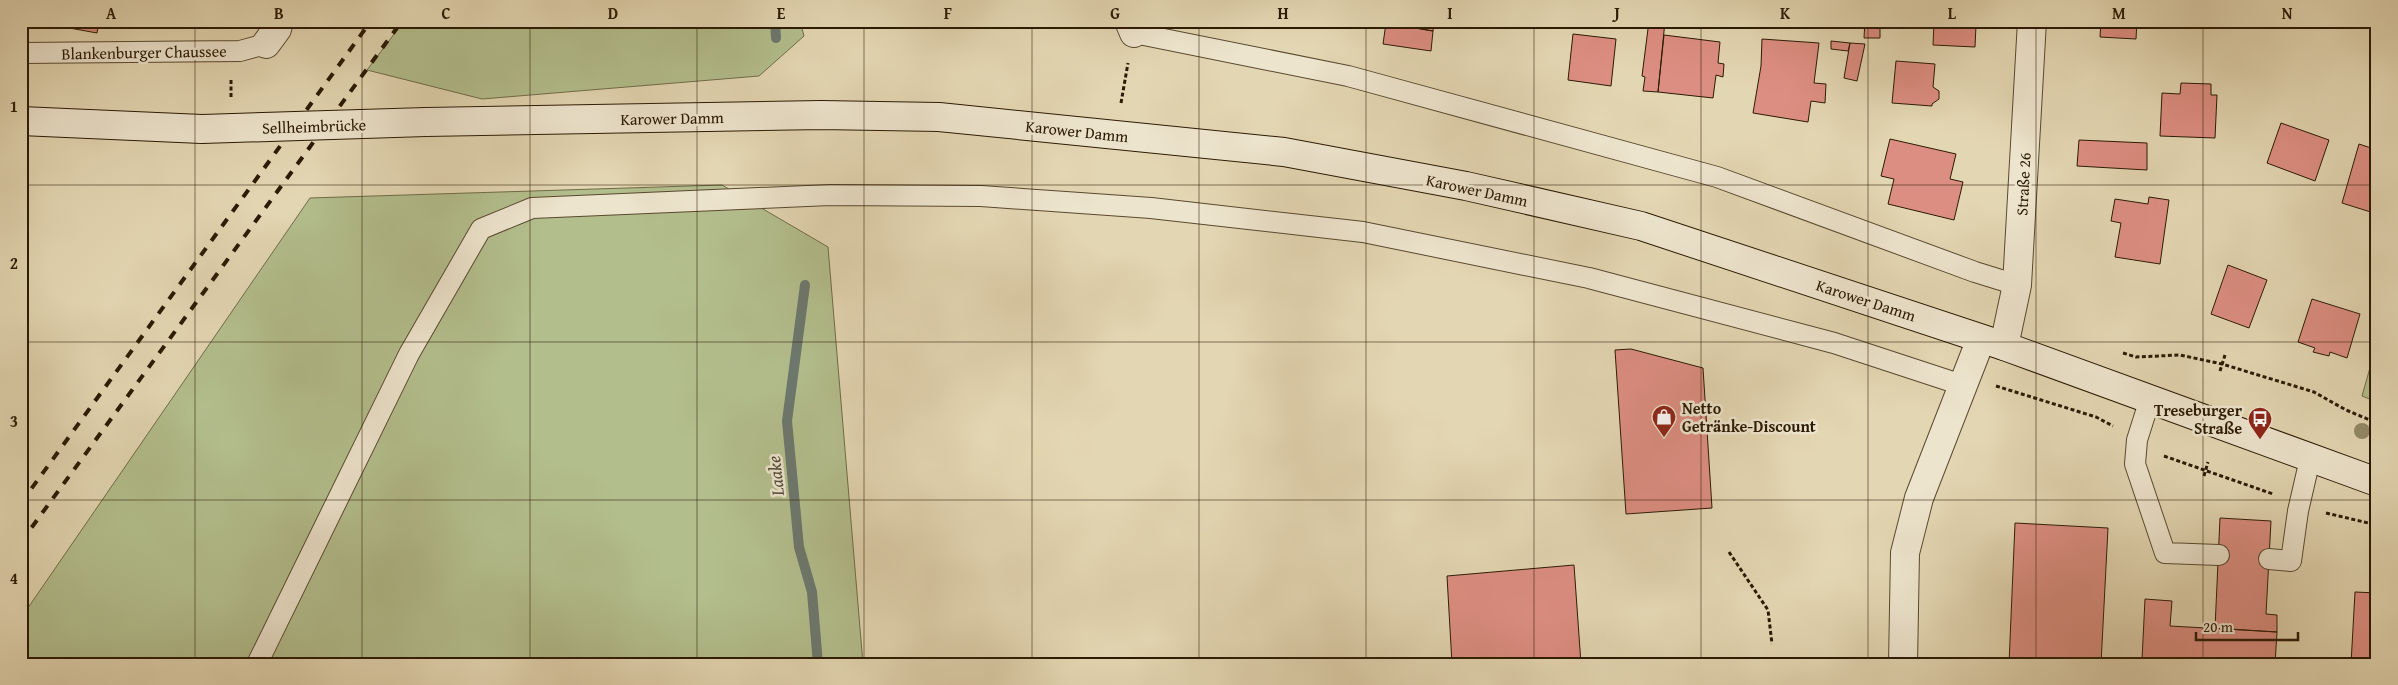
<svg xmlns="http://www.w3.org/2000/svg" width="2398" height="685" font-family="'Gentium Book Plus',serif">
	<style>
		.green { fill: #b3be8d; stroke: #6f6c48 }
		.lines { fill: none; stroke-linecap: round; stroke-linejoin: round }
		.stream { stroke: #6c786e; stroke-width: 10 }
		.building { fill: #dd8e82; stroke: #2b1a03 }
		.lane-casing { stroke: #59492f; stroke-width: 22 }
		.street-casing { stroke: #59492f; stroke-width: 30 }
		.secondary-casing { stroke: #2b1a03; stroke-width: 30 }
		.path { stroke: #2b1a03; stroke-width: 3; stroke-dasharray: 4 2.5; stroke-linecap: butt }
		.lane { stroke: #ede4cd; stroke-width: 20 }
		.street { stroke: #ede4cd; stroke-width: 28 }
		.secondary { stroke: #ede4cd; stroke-width: 28 }
		.rail { stroke: #2b1a03; stroke-width: 4; stroke-dasharray: 9 9; stroke-linecap: butt }
		.secondary-bridge-casing { stroke: #2b1a03; stroke-width: 30; stroke-linecap: butt }
		.secondary-bridge { stroke: #ede4cd; stroke-width: 28 }
		.tree { fill: #948a68 }
		.grid { fill: none; stroke: #2b1a03; stroke-width: 1; stroke-opacity: 0.55 }
		.labels { text-anchor: middle; stroke-width: 5; stroke-linejoin: round; paint-order: stroke }
		.street-label { font-size: 16px; fill: #2b1a03; stroke: #ede4cd }
		.poi-label { font-size: 16px; font-weight: bold; fill: #2b1a03; stroke: #ede4cd; text-anchor: start }
		.water-label { font-size: 18px; font-style: italic; fill: #4b4938; stroke: #ede4cd }
		.neatline { fill: none; stroke: #2b1a03; stroke-width: 2 }
		.grid-label { font-size: 16px; text-anchor: middle; font-weight: bold; fill: #2b1a03 }
	</style>
	<rect width="100%" height="100%" fill="#e3d6b2"/>
	<filter id="stains"><feTurbulence type="fractalNoise" baseFrequency=".004" numOctaves="4"/><feColorMatrix values="0 0 0 0 .2 0 0 0 0 .09 0 0 0 0 .02 0 0 0 .5 -.17"/></filter>
	<radialGradient id="worn" r=".72"><stop offset=".6" stop-color="#630" stop-opacity="0"/><stop offset="1" stop-color="#630" stop-opacity=".3"/></radialGradient>
	<path class="green" d="M 404,21 L 800,21 L 804,36 L 759,76 L 482,99 L 367,70 Z
		M 722,185 L 828,247 L 863,664 L 21,664 L 21,618 L 310,198 Z
		M 2377,343 L 2377,402 L 2362,396 Z"/>
	<g class="lines">
		<path class="stream" d="M 775,21 L 776,38
			M 805,285 L 787,421 L 799,547 L 812,592 L 818,664"/>
	</g>
	<path class="building" d="M 54,21 L 99,21 L 97,33 L 53,25 Z
		M 1386,21 L 1434,21 L 1433,31 L 1386,23 Z
		M 1649,21 L 1665,21 L 1658,92 L 1643,91 L 1645,77 L 1642,76 Z
		M 1865,21 L 1880,21 L 1880,38 L 1864,38 Z
		M 1934,21 L 1976,21 L 1976,25 L 1934,23 Z
		M 2101,21 L 2137,21 L 2136,39 L 2100,37 Z
		M 1386,23 L 1433,31 L 1431,51 L 1383,44 Z
		M 1934,23 L 1976,25 L 1975,47 L 1933,45 Z
		M 1573,34 L 1616,39 L 1611,86 L 1568,80 Z
		M 1664,35 L 1720,42 L 1718,63 L 1724,64 L 1723,77 L 1716,75 L 1713,98 L 1658,92 Z
		M 1762,39 L 1819,43 L 1814,83 L 1826,84 L 1825,103 L 1811,101 L 1808,122 L 1753,113 L 1761,66 Z
		M 1831,41 L 1850,43 L 1848,51 L 1831,49 Z
		M 1850,43 L 1865,44 L 1857,81 L 1844,78 Z
		M 1896,61 L 1935,64 L 1933,87 L 1939,91 L 1939,99 L 1932,104 L 1932,106 L 1892,103 Z
		M 2181,83 L 2211,84 L 2211,95 L 2217,95 L 2215,138 L 2160,136 L 2162,93 L 2180,94 Z
		M 2281,123 L 2329,140 L 2315,181 L 2267,163 Z
		M 1890,139 L 1956,154 L 1950,179 L 1963,182 L 1954,220 L 1888,204 L 1894,179 L 1881,176 Z
		M 2079,140 L 2147,143 L 2147,170 L 2077,166 Z
		M 2359,144 L 2377,150 L 2377,214 L 2342,203 Z
		M 2149,197 L 2169,200 L 2160,264 L 2115,257 L 2121,223 L 2111,221 L 2115,199 L 2148,204 Z
		M 2228,265 L 2267,280 L 2249,328 L 2211,314 Z
		M 2312,299 L 2360,314 L 2347,358 L 2330,352 L 2329,356 L 2313,352 L 2315,348 L 2298,342 Z
		M 1631,349 L 1703,368 L 1712,508 L 1626,514 L 1615,350 Z
		M 2220,518 L 2271,521 L 2266,614 L 2277,615 L 2277,632 L 2215,628 Z
		M 2015,523 L 2108,528 L 2101,664 L 2009,664 Z
		M 1574,565 L 1581,664 L 1452,664 L 1447,576 Z
		M 2355,592 L 2377,593 L 2377,664 L 2351,664 Z
		M 2145,599 L 2172,601 L 2170,626 L 2277,632 L 2275,664 L 2167,664 L 2167,662 L 2142,660 Z"/>
	<g class="lines">
		<defs>
			<path id="lane" d="M 1134,33 L 1348,76 L 1717,177 L 1975,272 L 2017,285
				M 21,53 L 240,51 L 266,44
				M 2150,399 L 2137,440 L 2135,464 L 2165,553 L 2219,555
				M 2269,559 L 2291,561 L 2298,511 L 2310,459
				M 257,664 L 409,354 L 481,229 L 532,208 L 830,195 L 981,196 L 1151,208 L 1363,232 L 1589,278 L 1834,343 L 1962,385"/>
			<path id="street" d="M 1129,21 L 1134,33
				M 266,44 L 277,29 L 279,21
				M 2004,346 L 2017,285 L 2032,21
				M 1903,664 L 1905,553 L 1919,498 L 1981,339"/>
			<path id="secondary" d="M 21,121 L 202,129
				M 426,122 L 821,115 L 939,117 L 1284,152 L 1466,186 L 1641,226 L 2004,346 L 2377,482"/>
		</defs>
		<use href="#lane" class="lane-casing"/>
		<use href="#street" class="street-casing"/>
		<use href="#secondary" class="secondary-casing"/>
		<path class="path" d="M 231,97 L 231,78
			M 1121,103 L 1128,63
			M 2123,353 L 2136,357 L 2180,355 L 2222,364 L 2314,392 L 2346,410 L 2377,423
			M 2220,371 L 2225,355
			M 1996,386 L 2096,417 L 2113,426
			M 2164,456 L 2273,494
			M 2204,476 L 2208,462
			M 2326,513 L 2377,525
			M 1729,552 L 1768,610 L 1772,644"/>
		<use href="#lane" class="lane"/>
		<use href="#street" class="street"/>
		<use href="#secondary" class="secondary"/>
		<path class="rail" d="M 21,503 L 371,21
			M 21,542 L 402,21"/>
		<defs>
			<path id="secondary-bridge" d="M 202,129 L 426,122"/>
		</defs>
		<use href="#secondary-bridge" class="secondary-bridge-casing"/>
		<use href="#secondary-bridge" class="secondary-bridge"/>
	</g>
	<circle class="tree" cx="2362" cy="431" r="8"/>
	<path class="grid" d="M 195,21 L 195,664M 362,21 L 362,664M 530,21 L 530,664M 697,21 L 697,664M 864,21 L 864,664M 1032,21 L 1032,664M 1199,21 L 1199,664M 1366,21 L 1366,664M 1534,21 L 1534,664M 1701,21 L 1701,664M 1868,21 L 1868,664M 2036,21 L 2036,664M 2203,21 L 2203,664M 21,185 L 2377,185M 21,342 L 2377,342M 21,500 L 2377,500"/>
	<defs>
		<symbol id="shop-pin" viewBox="-11 -11 22 30"><path d="M0 17L-7.5 6A9.5 9.5 0 1 1 7.5 6Z" fill="#8f2418" stroke="#ede4cd"/><path d="M-5-2.5h2.3a2.7 3.5 0 0 1 5.4 0H5L5.5 6h-11ZM-1.5-2.5h3a1.5 2.3 0 0 0-3 0Z" fill="#fff"/></symbol>
		<symbol id="bus-pin" viewBox="-11 -11 22 30"><path d="M0 17L-7.5 6A9.5 9.5 0 1 1 7.5 6Z" fill="#8f2418" stroke="#ede4cd"/><path d="M-5-6H5V4H4V6H2V4H-2V6H-4V4H-5ZM-3.5-4V0h7V-4ZM-3.5 1.2v1.5H-2V1.2ZM2 1.2v1.5H3.5V1.2Z" fill="#fff"/></symbol>
	</defs>
	<g fill-rule="evenodd">
		<use href="#shop-pin" x="1650" y="403" width="28" height="38"/>
		<use href="#bus-pin" x="2246" y="405" width="28" height="38"/>
	</g>
	<g class="labels">
		<g class="street-label">
			<text transform="translate(144 52) rotate(-1)" y="6">Blankenburger Chaussee</text>
			<text transform="translate(672 118) rotate(-1)" y="6">Karower Damm</text>
			<text transform="translate(314 126) rotate(-2)" y="6">Sellheimbrücke</text>
			<text transform="translate(1077 131) rotate(6)" y="6">Karower Damm</text>
			<text transform="translate(2023 184) rotate(-87)" y="6">Straße 26</text>
			<text transform="translate(1477 190) rotate(12)" y="6">Karower Damm</text>
			<text transform="translate(1866 300) rotate(18)" y="6">Karower Damm</text>
		</g>
		<g class="poi-label">
			<text x="1682" y="414">Netto<tspan x="1682" dy="18">Getränke-Discount</tspan></text>
			<text x="2242" y="416" text-anchor="end">Treseburger<tspan x="2242" dy="18">Straße</tspan></text>
		</g>
		<g class="water-label">
			<text transform="translate(776 476) rotate(-96)" y="6">Laake</text>
		</g>
	</g>
	<rect width="2398" height="685" fill="none" stroke="#e3d6b2" stroke-width="55"/>
	<path d="M2196 632v8h102v-8" fill="none" stroke="#2b1a03" stroke-width="2.5"/>
	<text x="2203" y="632" font-size="15" fill="#2b1a03" stroke="#ede4cd" stroke-width="4" paint-order="stroke">20 m</text>
	<rect x="28" y="28" width="2342" height="630" class="neatline"/>
	<g class="grid-label">
		<text x="111" y="19">A</text>
		<text x="279" y="19">B</text>
		<text x="446" y="19">C</text>
		<text x="613" y="19">D</text>
		<text x="781" y="19">E</text>
		<text x="948" y="19">F</text>
		<text x="1115" y="19">G</text>
		<text x="1283" y="19">H</text>
		<text x="1450" y="19">I</text>
		<text x="1617" y="19">J</text>
		<text x="1785" y="19">K</text>
		<text x="1952" y="19">L</text>
		<text x="2119" y="19">M</text>
		<text x="2287" y="19">N</text>
		<text x="14" y="112">1</text>
		<text x="14" y="269">2</text>
		<text x="14" y="427">3</text>
		<text x="14" y="584">4</text>
	</g>
	<rect width="100%" height="100%" filter="url(#stains)"/>
	<rect width="100%" height="100%" fill="url(#worn)"/>
</svg>
